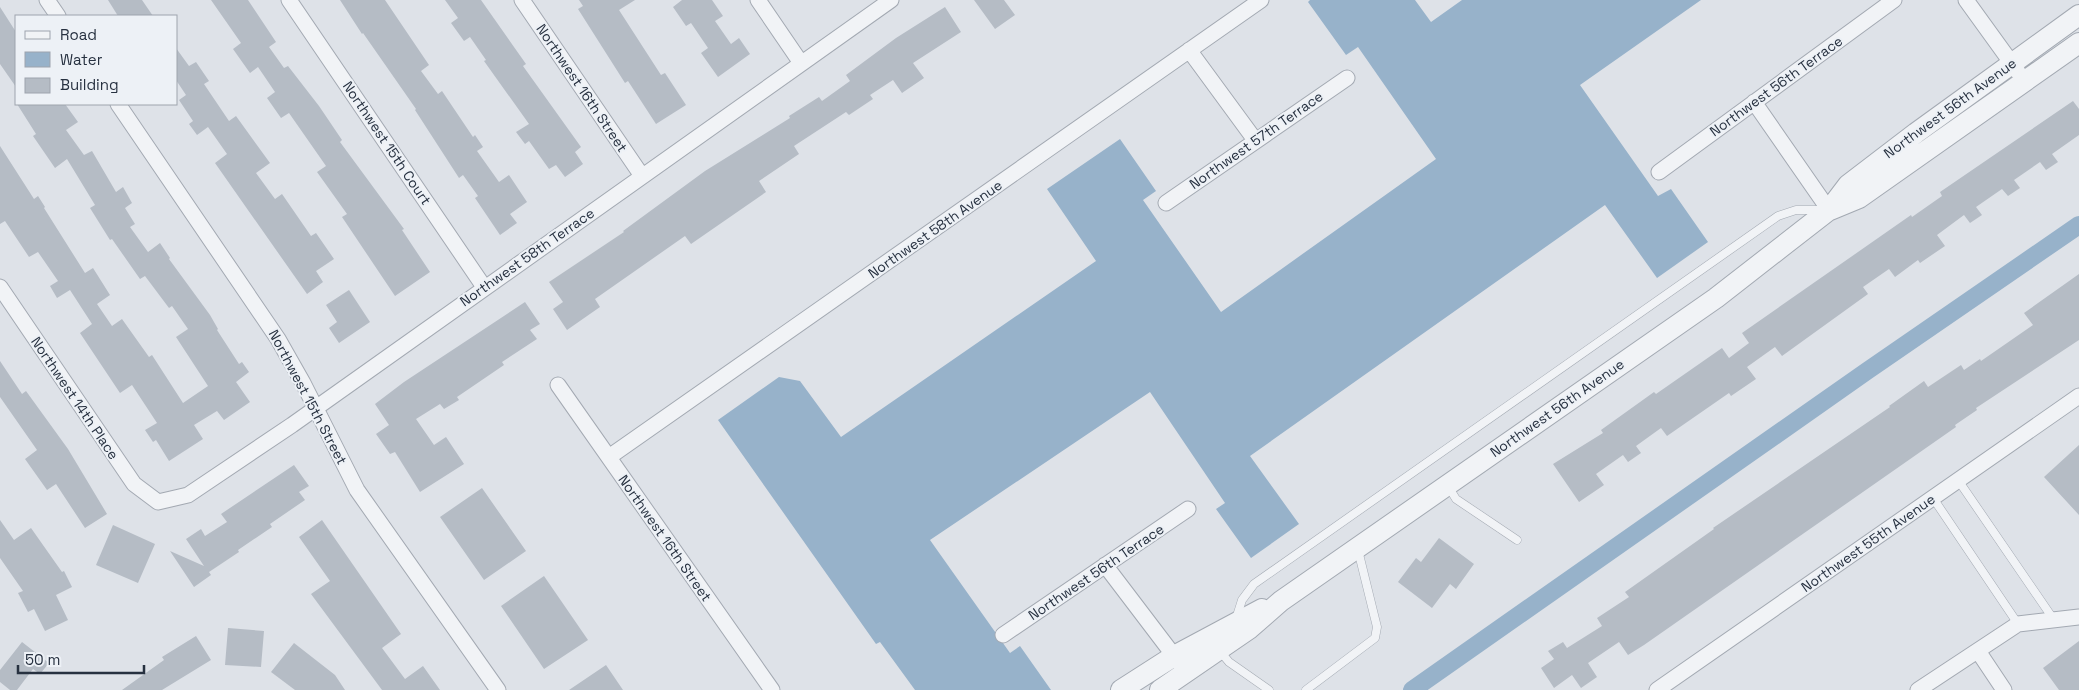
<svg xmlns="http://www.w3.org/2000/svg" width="2079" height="690" font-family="'Space Grotesk',sans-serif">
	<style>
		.water { fill: #97b2ca }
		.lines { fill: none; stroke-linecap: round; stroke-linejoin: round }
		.canal { stroke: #97b2ca; stroke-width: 18 }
		.building { fill: #b5bcc5 }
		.service-casing { stroke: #a3a9b2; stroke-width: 9 }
		.minor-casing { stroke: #a3a9b2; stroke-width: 17 }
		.tertiary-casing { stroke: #a3a9b2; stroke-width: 22 }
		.service { stroke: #f1f3f6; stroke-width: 8 }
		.minor { stroke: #f1f3f6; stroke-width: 15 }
		.tertiary { stroke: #f1f3f6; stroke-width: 20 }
		.labels { text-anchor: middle; stroke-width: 4; stroke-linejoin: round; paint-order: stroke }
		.street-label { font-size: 14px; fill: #273140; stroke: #edf1f6 }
	</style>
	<rect width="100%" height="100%" fill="#dee2e8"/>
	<path class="water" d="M 1310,0 L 1415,0 L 1431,22 L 1462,0 L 1701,0 L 1580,85 L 1658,196 L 1671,189 L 1708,242 L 1657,278 L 1605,205 L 1250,456 L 1299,524 L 1251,558 L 1216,509 L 1225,503 L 1150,392 L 930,540 L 1010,653 L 1020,646 L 1051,690 L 915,690 L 880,642 L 876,644 L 718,420 L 779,377 L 800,381 L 841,437 L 1096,261 L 1047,189 L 1120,139 L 1156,191 L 1143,200 L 1221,312 L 1436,159 L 1358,47 L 1346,55 L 1308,2 Z"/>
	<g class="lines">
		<path class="canal" d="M 1412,690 L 1867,371 L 2079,225"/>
	</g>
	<path class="building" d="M 108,0 L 142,0 L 153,16 L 118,16 Z
		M 211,0 L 248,0 L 276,42 L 269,47 L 284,68 L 288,66 L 319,106 L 342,140 L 340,142 L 404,229 L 402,230 L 430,272 L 395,296 L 342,217 L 347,214 L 317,172 L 326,166 L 289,113 L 281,118 L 267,98 L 275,92 L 258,67 L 250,73 L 233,49 L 241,43 Z
		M 340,0 L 385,0 L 429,65 L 421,71 L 438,94 L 442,91 L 473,137 L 475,135 L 483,147 L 477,151 L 499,182 L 509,175 L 527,202 L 510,214 L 517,223 L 500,235 L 475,198 L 478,196 L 463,175 L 459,178 L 415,110 L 416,109 L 363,33 L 362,34 Z
		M 445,0 L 481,0 L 526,64 L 523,66 L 581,147 L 575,152 L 583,164 L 565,177 L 556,165 L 549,169 L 529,141 L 525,144 L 516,132 L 529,124 L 484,61 L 486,60 L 470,37 L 464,41 L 451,23 L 458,18 Z
		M 579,0 L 635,0 L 619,10 L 661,75 L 665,73 L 686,105 L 656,124 L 628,81 L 625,83 L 578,9 L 583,6 Z
		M 682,0 L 712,0 L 723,16 L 715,21 L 731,44 L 739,38 L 750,54 L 718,77 L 701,53 L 708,48 L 691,23 L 686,26 L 673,7 Z
		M 974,0 L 1004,0 L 1015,15 L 995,29 Z
		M 0,7 L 16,32 L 16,87 L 0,64 Z
		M 945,7 L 961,32 L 913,63 L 924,78 L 902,93 L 893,80 L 870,95 L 873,99 L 849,115 L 846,112 L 794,146 L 799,154 L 759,181 L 766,192 L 691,244 L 685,236 L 595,299 L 600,307 L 567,330 L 553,309 L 563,302 L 549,282 L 624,232 L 623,231 L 705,171 L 790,118 L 789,116 L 819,97 L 822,101 L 850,81 L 846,75 L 896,38 Z
		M 176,48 L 189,66 L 196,62 L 209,81 L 204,84 L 229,121 L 236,116 L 270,163 L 256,173 L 275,199 L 282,194 L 311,236 L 316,233 L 334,259 L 316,271 L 323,282 L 307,294 L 215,163 L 227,154 L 208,127 L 197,135 L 189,124 L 193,121 L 179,100 L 186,95 L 176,80 Z
		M 2073,101 L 2079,109 L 2079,135 L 2052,154 L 2058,162 L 2046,170 L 2040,162 L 2014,180 L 2020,188 L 2008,196 L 2002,189 L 1976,207 L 1982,215 L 1970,223 L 1964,215 L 1937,235 L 1945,246 L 1920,263 L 1918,260 L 1895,277 L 1889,269 L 1863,287 L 1868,294 L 1782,356 L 1775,347 L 1747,367 L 1756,379 L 1731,396 L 1729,393 L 1667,436 L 1661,428 L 1636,446 L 1641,453 L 1628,462 L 1623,455 L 1596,474 L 1604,485 L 1579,502 L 1553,464 L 1603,433 L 1601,430 L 1654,392 L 1656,394 L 1722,348 L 1729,358 L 1749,343 L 1742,333 L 1911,215 L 1912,217 L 1942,196 L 1940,192 Z
		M 17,104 L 65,104 L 78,122 L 66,130 L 84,155 L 92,151 L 116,192 L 123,187 L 132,203 L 125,208 L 135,224 L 130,227 L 148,252 L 160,243 L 170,258 L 169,259 L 210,315 L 218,329 L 217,330 L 239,364 L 242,362 L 249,372 L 236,382 L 250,402 L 224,420 L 217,411 L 194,425 L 203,439 L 169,461 L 156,440 L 153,442 L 145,430 L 157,423 L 132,385 L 120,393 L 80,333 L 92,324 L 70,290 L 57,298 L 50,286 L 58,281 L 38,252 L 29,257 L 5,221 L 0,224 L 0,146 L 34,199 L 38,196 L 45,207 L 44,208 L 85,273 L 93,268 L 110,295 L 97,304 L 112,326 L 122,319 L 149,357 L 152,355 L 183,403 L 208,386 L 176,337 L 188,329 L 172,306 L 169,308 L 145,276 L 140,279 L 112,239 L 110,240 L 90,208 L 95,205 L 67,159 L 55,168 L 33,136 L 36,134 Z
		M 2079,274 L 2079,340 L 1976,408 L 1977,410 L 1955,425 L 1956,427 L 1644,645 L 1628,655 L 1619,642 L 1588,663 L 1597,677 L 1581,688 L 1572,675 L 1554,688 L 1541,668 L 1554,659 L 1548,651 L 1563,642 L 1567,648 L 1602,626 L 1597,618 L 1629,597 L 1625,592 L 1714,529 L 1713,528 L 1890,407 L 1889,406 L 1924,381 L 1928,387 L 1961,365 L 1964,370 L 1980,359 L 1981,361 L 2033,325 L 2024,313 Z
		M 349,290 L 370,322 L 339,343 L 329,328 L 337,322 L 326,305 Z
		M 525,302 L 540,324 L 530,330 L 537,339 L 502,362 L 504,365 L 457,397 L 459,400 L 444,409 L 440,404 L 416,419 L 434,445 L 446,437 L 464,464 L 420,492 L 395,452 L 390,454 L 376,434 L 389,425 L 375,404 L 404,382 Z
		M 0,361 L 22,394 L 26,391 L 68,449 L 107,514 L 85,528 L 56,484 L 47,490 L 25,459 L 37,450 L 0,397 Z
		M 2079,445 L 2079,515 L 2044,477 Z
		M 294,465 L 309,486 L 299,492 L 305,500 L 270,524 L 272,527 L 238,550 L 239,552 L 209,572 L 211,575 L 194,587 L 170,551 L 204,566 L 186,539 L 201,529 L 205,536 L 227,522 L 221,514 Z
		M 482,488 L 526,551 L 484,580 L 440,517 Z
		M 0,520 L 14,540 L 31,528 L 62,572 L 64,571 L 72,587 L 56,595 L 68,620 L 45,631 L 34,609 L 28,612 L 18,593 L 23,591 L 0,558 Z
		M 322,520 L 401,634 L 382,648 L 405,679 L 423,666 L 440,690 L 382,690 L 311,594 L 330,581 L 299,537 Z
		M 113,525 L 155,544 L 138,583 L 96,565 Z
		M 1439,538 L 1474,564 L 1456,589 L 1450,584 L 1432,608 L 1398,582 L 1416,558 L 1421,562 Z
		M 544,576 L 588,640 L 544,669 L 501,606 Z
		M 228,628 L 264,631 L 261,667 L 225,665 Z
		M 196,636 L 211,660 L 162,690 L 122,690 L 164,660 L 162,657 Z
		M 2079,641 L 2079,690 L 2059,690 L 2043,668 Z
		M 22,642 L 49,663 L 40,674 L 33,669 L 17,690 L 10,690 L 0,682 L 0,670 Z
		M 294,643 L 335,675 L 345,690 L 295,690 L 271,672 Z
		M 606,665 L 623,690 L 569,690 Z"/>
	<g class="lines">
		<defs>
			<path id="service" d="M 1958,480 L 2054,620
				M 1448,486 L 1456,499 L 1517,540
				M 1933,498 L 2018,624
				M 1236,619 L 1242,600 L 1254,584 L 1778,216 L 1796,210 L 1822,210
				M 1219,650 L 1229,662 L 1269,690
				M 1306,690 L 1375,638 L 1377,627 L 1358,550"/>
			<path id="minor" d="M 47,0 L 58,16
				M 289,0 L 484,287
				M 522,0 L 642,176
				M 758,0 L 801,63
				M 1966,0 L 2018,72
				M 1189,50 L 1255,140
				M 1754,102 L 1829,210
				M 118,104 L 278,339 L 303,383 L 357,490 L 498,690
				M 1659,172 L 1894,0
				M 1166,203 L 1347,78
				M 0,287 L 134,484 L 158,502 L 188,495 L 292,425 L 891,0
				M 558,385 L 772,690
				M 609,457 L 1261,0
				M 1105,565 L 1181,665
				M 1003,635 L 1188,509
				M 1978,651 L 2004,690
				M 1657,690 L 2079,396
				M 1918,690 L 2018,624 L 2079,617"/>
			<path id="tertiary" d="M 1830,210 L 1859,198 L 2079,43
				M 1121,690 L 1174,656 L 1262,609
				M 1160,690 L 1249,629 L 1281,601 L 1716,298 L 1829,210 L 1848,185 L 1916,133 L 2079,15"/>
		</defs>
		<use href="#service" class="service-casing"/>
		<use href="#minor" class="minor-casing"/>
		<use href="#tertiary" class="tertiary-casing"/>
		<use href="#service" class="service"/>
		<use href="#minor" class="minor"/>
		<use href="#tertiary" class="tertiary"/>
	</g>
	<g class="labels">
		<g class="street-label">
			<text transform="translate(1776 86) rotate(-36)" y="5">Northwest 56th Terrace</text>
			<text transform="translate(582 88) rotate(56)" y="5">Northwest 16th Street</text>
			<text transform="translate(1950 108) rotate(-36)" y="5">Northwest 56th Avenue</text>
			<text transform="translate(1256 140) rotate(-35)" y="5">Northwest 57th Terrace</text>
			<text transform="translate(387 143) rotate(56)" y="5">Northwest 15th Court</text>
			<text transform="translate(935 229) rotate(-35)" y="5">Northwest 58th Avenue</text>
			<text transform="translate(527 257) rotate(-35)" y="5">Northwest 58th Terrace</text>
			<text transform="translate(308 397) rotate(62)" y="5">Northwest 15th Street</text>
			<text transform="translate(75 398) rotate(56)" y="5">Northwest 14th Place</text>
			<text transform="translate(1557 408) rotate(-35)" y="5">Northwest 56th Avenue</text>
			<text transform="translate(665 538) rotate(55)" y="5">Northwest 16th Street</text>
			<text transform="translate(1868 543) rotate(-35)" y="5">Northwest 55th Avenue</text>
			<text transform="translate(1096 572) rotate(-34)" y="5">Northwest 56th Terrace</text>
		</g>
	</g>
	<rect x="15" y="15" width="162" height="90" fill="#edf1f6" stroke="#9ea4ad"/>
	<rect x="25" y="31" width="25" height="8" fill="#f1f3f6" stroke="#9ea4ad"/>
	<text x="60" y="40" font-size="15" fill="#273140">Road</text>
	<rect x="25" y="52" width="25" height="15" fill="#97b2ca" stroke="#9ea4ad"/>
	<text x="60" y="65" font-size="15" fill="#273140">Water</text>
	<rect x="25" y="78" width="25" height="15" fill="#b5bcc5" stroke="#9ea4ad"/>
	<text x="60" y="90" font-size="15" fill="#273140">Building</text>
	<path d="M18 665v8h126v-8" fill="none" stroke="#273140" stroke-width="2.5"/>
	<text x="25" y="665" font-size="15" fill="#273140" stroke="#edf1f6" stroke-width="4" paint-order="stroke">50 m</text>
</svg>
